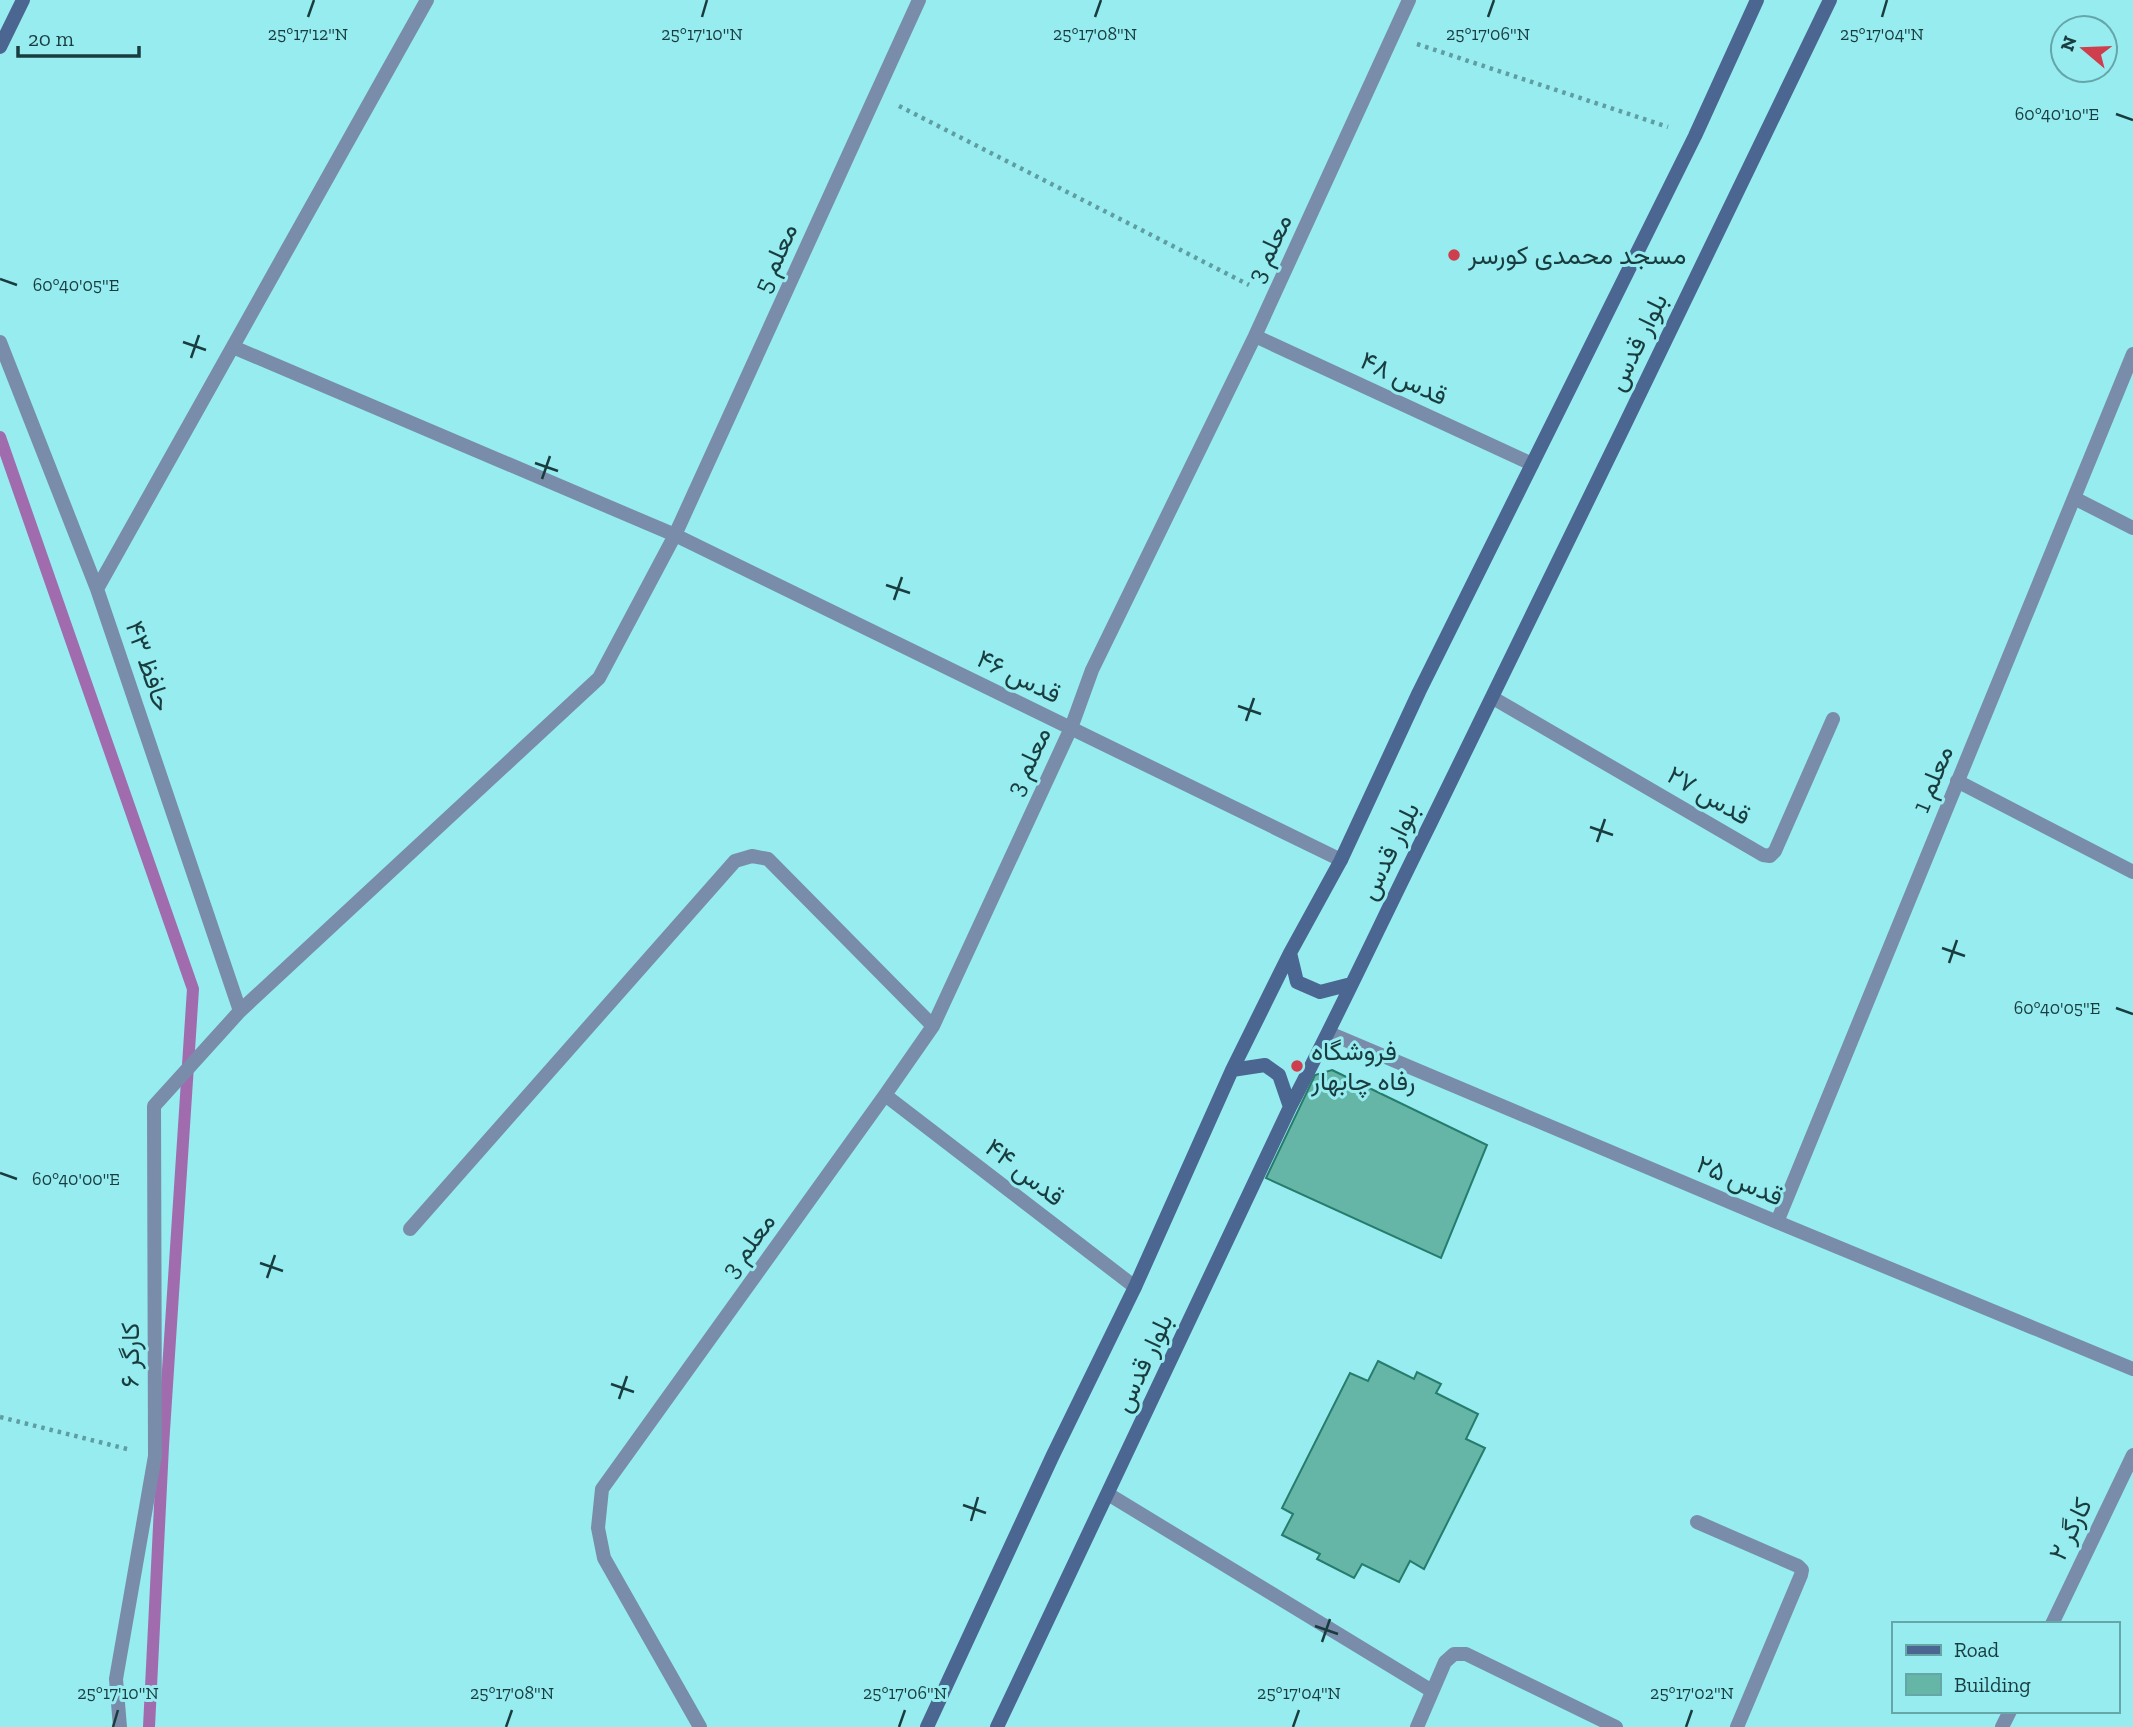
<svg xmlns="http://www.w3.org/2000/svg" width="2133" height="1727" font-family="'Zilla Slab',Vazirmatn,serif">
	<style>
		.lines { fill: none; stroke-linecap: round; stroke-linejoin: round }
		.stream { stroke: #a06cad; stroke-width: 12 }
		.building { fill: #66b6a7; stroke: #267c6d; stroke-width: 2 }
		.path { stroke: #5e9da0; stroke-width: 4.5; stroke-dasharray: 3.5 5; stroke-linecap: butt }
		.lane { stroke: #798caa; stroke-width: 14 }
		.street { stroke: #798caa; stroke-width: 14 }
		.secondary { stroke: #4b6690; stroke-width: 14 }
		.ticks { fill: none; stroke: #193d3f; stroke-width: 2.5 }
		.poi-dot { fill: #ce3e4c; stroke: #97ecf0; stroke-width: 2.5 }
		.labels { text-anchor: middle; stroke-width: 6; stroke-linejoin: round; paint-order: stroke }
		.street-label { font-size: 26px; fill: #193d3f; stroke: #97ecf0 }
		.poi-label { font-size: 26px; fill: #193d3f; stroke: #97ecf0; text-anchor: start }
		.ticks-label { font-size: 18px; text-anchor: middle; fill: #193d3f; stroke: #97ecf0; stroke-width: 6; stroke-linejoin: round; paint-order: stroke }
	</style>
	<rect width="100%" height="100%" fill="#97ecf0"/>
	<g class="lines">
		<path class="stream" d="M 0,437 L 193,989 L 163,1446 L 149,1727"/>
	</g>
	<path class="building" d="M 1332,1070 L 1487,1145 L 1441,1258 L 1266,1178 L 1315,1075 Z
		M 1378,1361 L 1414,1379 L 1417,1372 L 1441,1384 L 1436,1393 L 1478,1414 L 1466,1439 L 1485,1448 L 1424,1569 L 1410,1561 L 1399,1582 L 1362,1564 L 1354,1578 L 1317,1559 L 1320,1554 L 1282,1535 L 1293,1514 L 1282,1508 L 1350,1373 L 1368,1381 Z"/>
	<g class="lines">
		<path class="path" d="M 1417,44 L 1668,127
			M 899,106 L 1249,285
			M 0,1417 L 127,1449"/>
		<path class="lane" d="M 1108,1494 L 1432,1691"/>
		<path class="street" d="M 1255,336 L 1532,464
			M 0,342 L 97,589 L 240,1011
			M 233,347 L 675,535 L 1341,860
			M 2074,498 L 2133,528
			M 97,589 L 427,0
			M 1493,698 L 1763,855 L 1770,856 L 1775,851 L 1833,719
			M 1957,781 L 2133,872
			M 1329,1033 L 1777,1222 L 2133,1369
			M 885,1095 L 1135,1287
			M 1777,1222 L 2133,354
			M 410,1229 L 735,861 L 752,856 L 768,859 L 933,1026
			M 1697,1522 L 1798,1566 L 1802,1570 L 1801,1575 L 1737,1727
			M 2052,1624 L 2133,1455
			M 120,1727 L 116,1679 L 155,1456 L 154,1106 L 240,1011 L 599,678 L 675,535 L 919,0
			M 700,1727 L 604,1558 L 598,1528 L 602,1489 L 885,1095 L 933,1026 L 1071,728 L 1092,670 L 1255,336 L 1409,0
			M 1417,1727 L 1445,1662 L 1454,1654 L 1466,1654 L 1616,1727
			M 2002,1727 L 2010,1711"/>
		<path class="secondary" d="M 0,47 L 23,0
			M 1290,953 L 1297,982 L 1320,992 L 1351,984
			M 1232,1070 L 1265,1065 L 1279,1075 L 1290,1107
			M 927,1727 L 1053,1455 L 1135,1287 L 1232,1070 L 1290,953 L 1341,860 L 1419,692 L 1695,136 L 1757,0
			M 997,1727 L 1290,1107 C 1339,1014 1383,918 1430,824 C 1565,550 1697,275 1830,0"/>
	</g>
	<path class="ticks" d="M 308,17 L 314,0M 702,17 L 707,0M 1095,17 L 1101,0M 1488,17 L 1494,0M 1882,17 L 1887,0M 2116,114 L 2133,120M 0,279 L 17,285M 183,342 L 206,350M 191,358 L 199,335M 535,463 L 558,471M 542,479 L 550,456M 886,585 L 910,593M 894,600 L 902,577M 1238,706 L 1261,714M 1246,721 L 1254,698M 1590,827 L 1613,835M 1597,842 L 1605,819M 1942,948 L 1965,956M 1949,963 L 1957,940M 2116,1008 L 2133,1014M 0,1173 L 17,1179M 260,1263 L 283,1271M 267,1278 L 275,1255M 611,1384 L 634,1392M 619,1399 L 627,1376M 963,1505 L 986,1513M 971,1521 L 978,1497M 1315,1626 L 1338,1634M 1322,1642 L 1330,1619M 113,1727 L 118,1710M 506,1727 L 512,1710M 899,1727 L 905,1710M 1293,1727 L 1299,1710M 1686,1727 L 1692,1710"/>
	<g class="poi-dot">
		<circle cx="1454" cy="255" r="7"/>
		<circle cx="1297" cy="1066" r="7"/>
	</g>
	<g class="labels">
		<g class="street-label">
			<text transform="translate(1269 248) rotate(-65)" y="9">معلم 3</text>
			<text transform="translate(775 258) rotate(-66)" y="9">معلم 5</text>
			<text transform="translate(1637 342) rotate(-64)" y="9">بلوار قدس</text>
			<text transform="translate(1404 378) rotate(25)" y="9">قدس ۴۸</text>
			<text transform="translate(149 666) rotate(71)" y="9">حافظ ۴۳</text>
			<text transform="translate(1019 676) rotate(26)" y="9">قدس ۴۶</text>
			<text transform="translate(1028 761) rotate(-65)" y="9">معلم 3</text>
			<text transform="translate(1932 779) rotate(-68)" y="9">معلم 1</text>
			<text transform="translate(1709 795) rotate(30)" y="9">قدس ۲۷</text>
			<text transform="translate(1389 851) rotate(-64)" y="9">بلوار قدس</text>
			<text transform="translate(1025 1172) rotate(38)" y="9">قدس ۴۴</text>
			<text transform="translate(1740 1180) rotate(23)" y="9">قدس ۲۵</text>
			<text transform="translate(748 1245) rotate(-54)" y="9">معلم 3</text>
			<text transform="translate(130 1355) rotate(-90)" y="9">کارگر ۶</text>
			<text transform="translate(1143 1363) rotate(-65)" y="9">بلوار قدس</text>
			<text transform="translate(2070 1529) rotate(-64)" y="9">کارگر ۲</text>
		</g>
		<g class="poi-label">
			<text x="1468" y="264">مسجد محمدی کورسر</text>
			<text x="1311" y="1060">فروشگاه<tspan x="1311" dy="30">رفاه چابهار</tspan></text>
		</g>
	</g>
	<g class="ticks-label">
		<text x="308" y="40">25°17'12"N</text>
		<text x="702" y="40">25°17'10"N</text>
		<text x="1095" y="40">25°17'08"N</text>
		<text x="1488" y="40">25°17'06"N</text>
		<text x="1882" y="40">25°17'04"N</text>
		<text x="2057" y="120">60°40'10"E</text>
		<text x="76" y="291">60°40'05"E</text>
		<text x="2057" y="1014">60°40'05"E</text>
		<text x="76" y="1185">60°40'00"E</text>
		<text x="118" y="1699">25°17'10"N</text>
		<text x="512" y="1699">25°17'08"N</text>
		<text x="905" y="1699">25°17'06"N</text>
		<text x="1299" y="1699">25°17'04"N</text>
		<text x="1692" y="1699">25°17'02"N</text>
	</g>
	<rect x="1892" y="1622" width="228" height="91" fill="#97ecf0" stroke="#65a6a9" stroke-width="2"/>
	<rect x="1906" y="1645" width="35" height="10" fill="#4b6690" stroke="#65a6a9" stroke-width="2"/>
	<text x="1954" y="1657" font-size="21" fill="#193d3f">Road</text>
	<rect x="1906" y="1674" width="35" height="21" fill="#66b6a7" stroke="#65a6a9" stroke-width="2"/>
	<text x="1954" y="1692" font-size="21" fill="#193d3f">Building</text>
	<g transform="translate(2084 49) rotate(289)"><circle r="33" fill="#97ecf0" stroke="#65a6a9" stroke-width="2"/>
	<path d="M0-5L12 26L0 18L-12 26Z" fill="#ce3e4c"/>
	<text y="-10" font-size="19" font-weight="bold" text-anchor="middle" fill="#193d3f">N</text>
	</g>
	<path d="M18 46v10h121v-10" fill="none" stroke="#193d3f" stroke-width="3.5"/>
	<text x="28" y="46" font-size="21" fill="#193d3f" stroke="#97ecf0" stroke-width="5" paint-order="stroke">20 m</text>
</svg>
